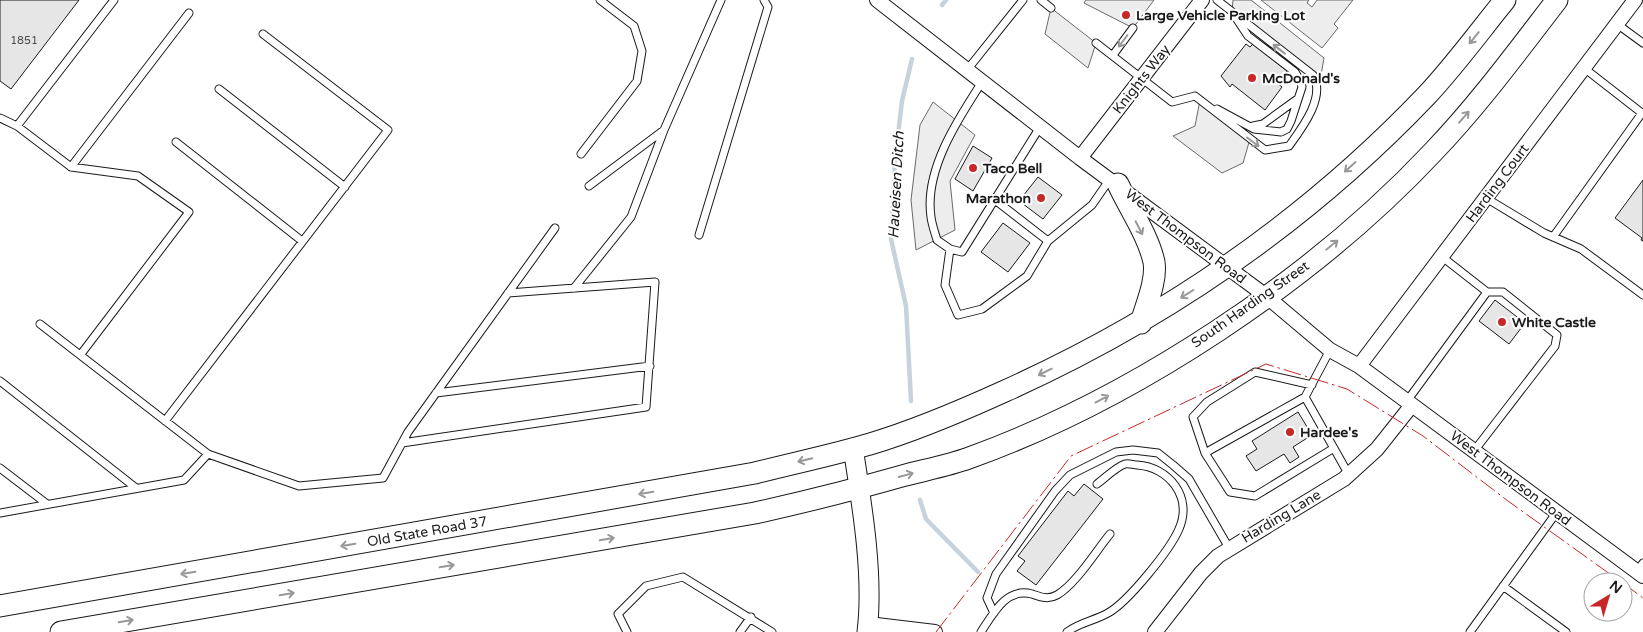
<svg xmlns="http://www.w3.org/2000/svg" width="1643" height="632" font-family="'Varela Round',sans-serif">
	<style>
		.parking { fill: #ededed; stroke: #6a6a6a }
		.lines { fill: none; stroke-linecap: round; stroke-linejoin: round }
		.stream { stroke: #c6d2dc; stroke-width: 4.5 }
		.building { fill: #e6e6e6; stroke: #1a1a1a }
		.lane-casing { stroke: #1a1a1a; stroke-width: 9 }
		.street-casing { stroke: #1a1a1a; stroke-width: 16 }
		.secondary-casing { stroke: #1a1a1a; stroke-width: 21 }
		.primary-casing { stroke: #1a1a1a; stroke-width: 23 }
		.lane { stroke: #fff; stroke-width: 7 }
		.street { stroke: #fff; stroke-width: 14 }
		.secondary { stroke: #fff; stroke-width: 19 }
		.primary { stroke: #fff; stroke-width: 21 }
		.power { stroke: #c62828; stroke-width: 1; stroke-dasharray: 18 4 2.5 4; stroke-linecap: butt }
		.oneway { stroke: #989898 }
		.poi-dot { fill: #c62828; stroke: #fff; stroke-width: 2 }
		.labels { text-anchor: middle; stroke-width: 4; stroke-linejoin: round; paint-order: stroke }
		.number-label { font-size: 11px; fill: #4d4d4d }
		.poi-label { font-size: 14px; font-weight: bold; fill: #1a1a1a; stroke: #fff; text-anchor: start }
		.street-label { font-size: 14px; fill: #1a1a1a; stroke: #fff }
		.water-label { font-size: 15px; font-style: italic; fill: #1a1a1a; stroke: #fff }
	</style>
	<rect width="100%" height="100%" fill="#fff"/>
	<path class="parking" d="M 1086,0 L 1154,0 L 1133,28 L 1084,3 Z
		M 1233,0 L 1251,0 L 1324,58 L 1318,92 L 1318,83 L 1232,11 Z
		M 1261,0 L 1309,0 L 1307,3 L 1312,7 L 1317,0 L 1353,0 L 1334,24 L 1338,28 L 1322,48 Z
		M 1051,8 L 1096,43 L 1088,68 L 1045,34 Z
		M 1200,100 L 1250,139 L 1243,163 L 1222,173 L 1173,136 L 1195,126 Z
		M 933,102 L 975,135 L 950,181 L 955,230 L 916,250 L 911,200 L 920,125 Z"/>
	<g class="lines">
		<path class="stream" d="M 942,5 L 946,0
			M 911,401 L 906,306 L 891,239 L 895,160 L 902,101 L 912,59
			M 920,500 L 926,519 L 978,572"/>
	</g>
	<path class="building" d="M 0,0 L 79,0 L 11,89 L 0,81 Z
		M 1246,44 L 1250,47 L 1253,44 L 1287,71 L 1277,83 L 1282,87 L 1265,110 L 1232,84 L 1230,87 L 1221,76 Z
		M 973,146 L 992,158 L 973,191 L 955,179 Z
		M 1038,177 L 1062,195 L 1043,219 L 1019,201 Z
		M 1643,180 L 1643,241 L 1641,240 L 1642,238 L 1615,218 Z
		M 1003,223 L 1030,243 L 1008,272 L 981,252 Z
		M 1495,300 L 1525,323 L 1509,344 L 1479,321 Z
		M 1298,412 L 1312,435 L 1293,447 L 1299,457 L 1290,463 L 1284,454 L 1256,471 L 1246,456 L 1257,449 L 1252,441 Z
		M 1084,484 L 1103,499 L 1036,585 L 1017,571 L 1025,561 L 1018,556 L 1068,491 L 1074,496 Z"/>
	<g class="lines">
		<defs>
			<path id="lane" d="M 1041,0 L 1051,8
				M 1617,24 L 1643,43
				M 1096,43 L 1172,102 L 1195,96 L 1265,150 L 1289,146 C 1302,128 1326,97 1313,75 L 1217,0
				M 1113,55 L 1133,28
				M 1584,68 L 1643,114
				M 967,70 L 1023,0
				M 982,82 C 958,119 924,170 931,217 C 932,225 935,233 937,240 L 950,249 L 962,252 L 1040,127
				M 219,89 L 345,187
				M 1217,109 L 1254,129 L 1281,132 L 1287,129 L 1291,121 L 1302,87 L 1301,82 L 1295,72 L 1248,36 L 1236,18
				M 0,118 L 17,126 L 71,167 L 189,13
				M 17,126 L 114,0
				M 1253,126 L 1263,124 L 1296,100
				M 176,142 L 302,241
				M 581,154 L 637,81 L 642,51 L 634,26 L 600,0
				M 71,167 L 138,176 L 189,212 L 81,354
				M 589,186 L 664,130 L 721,0
				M 1486,198 L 1544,233 L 1581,249 L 1643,295
				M 995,200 L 1048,241 L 1092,205 L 1110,179
				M 699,235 L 768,7 L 764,0
				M 1553,237 L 1642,113
				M 950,249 L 945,285 L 958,315 L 982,309 L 1027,276 L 1048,241
				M 574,288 L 631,217 L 664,130
				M 40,324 L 208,454 L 299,486 L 383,478 L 408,432 L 555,228
				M 1330,350 L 1305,397 L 1349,475
				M 0,381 L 136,488
				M 436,393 L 650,366
				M 1305,397 L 1205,453 L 1230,492 L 1255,496 L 1334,448
				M 1407,401 L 1487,292 L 1441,256
				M 165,421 L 388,130 L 263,34
				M 402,443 L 646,407 L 655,282 L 508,293
				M 1474,451 L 1555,346 L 1557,335 L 1503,292 L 1487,292
				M 1205,453 L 1193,417 L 1207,402 L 1255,372 L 1312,385
				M 0,468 L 47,504
				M 0,513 L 184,480 L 208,454
				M 1637,571 L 1643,563
				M 1503,586 L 1566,632
				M 994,613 L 987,598 L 996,574 L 1055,491 L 1070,475 L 1116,452 L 1133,450 L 1158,453 L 1173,465 L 1189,479 L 1229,548
				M 627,632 L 618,614 L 646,586 L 683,577 L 772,632
				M 740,632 L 751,617
				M 981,632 C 993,614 1006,587 1032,594 C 1041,597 1048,600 1057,595 C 1076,584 1096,551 1110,534
				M 1067,632 C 1080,622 1094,621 1108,613 C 1128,602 1170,550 1179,529 C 1193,497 1169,467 1137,465 C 1134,465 1128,463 1125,464 C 1116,467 1105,478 1097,484
				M 1470,632 L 1557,512"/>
			<path id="street" d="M 877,0 L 1080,158 L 1266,296 L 1330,350 L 1359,366 L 1412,405 L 1643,576
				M 1080,158 L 1202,0
				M 1359,366 L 1635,0
				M 868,624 L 935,632
				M 1155,632 L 1201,573 L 1218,556 L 1344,479 L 1377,449 L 1412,405"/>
			<path id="secondary" d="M 853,448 C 862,505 874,576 867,632"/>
			<path id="primary" d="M 1118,184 C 1129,208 1148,235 1154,262 C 1157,281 1146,305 1141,323
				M 0,606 L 755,473 C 794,463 833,455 870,444 C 917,430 961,411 1005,391 C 1165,319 1306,222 1427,95 C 1455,65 1479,32 1505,0
				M 61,632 L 755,513 C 804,502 853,490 902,476 C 924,470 947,466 969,458 C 1133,399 1313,280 1433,152 C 1478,105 1517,52 1557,0"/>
		</defs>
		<use href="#lane" class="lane-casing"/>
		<use href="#street" class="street-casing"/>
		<use href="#secondary" class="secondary-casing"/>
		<use href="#primary" class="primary-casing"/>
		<use href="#lane" class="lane"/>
		<use href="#street" class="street"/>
		<use href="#secondary" class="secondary"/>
		<use href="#primary" class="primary"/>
		<path class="power" d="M 1623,583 L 1643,598
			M 936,632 L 1071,456 L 1266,364 L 1347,389 L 1423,436 L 1508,501 L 1621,582"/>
	</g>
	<defs><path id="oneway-shaft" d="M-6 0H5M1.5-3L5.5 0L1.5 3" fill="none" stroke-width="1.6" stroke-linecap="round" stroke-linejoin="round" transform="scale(1.25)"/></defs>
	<g class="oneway">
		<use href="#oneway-shaft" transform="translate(1474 38) rotate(129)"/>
		<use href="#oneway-shaft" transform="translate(1123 41) rotate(127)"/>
		<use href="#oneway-shaft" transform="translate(1279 49) rotate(-142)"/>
		<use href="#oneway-shaft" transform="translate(1464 117) rotate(-49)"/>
		<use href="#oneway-shaft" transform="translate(1253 142) rotate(37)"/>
		<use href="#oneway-shaft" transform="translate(1350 167) rotate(138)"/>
		<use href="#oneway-shaft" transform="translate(1139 228) rotate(63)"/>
		<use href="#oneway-shaft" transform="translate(1332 245) rotate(-39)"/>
		<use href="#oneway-shaft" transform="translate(1187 294) rotate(148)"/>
		<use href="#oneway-shaft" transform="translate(1045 372) rotate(154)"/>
		<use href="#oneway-shaft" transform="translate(1102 399) rotate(-28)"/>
		<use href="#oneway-shaft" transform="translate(805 460) rotate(166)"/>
		<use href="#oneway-shaft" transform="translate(906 475) rotate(-15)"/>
		<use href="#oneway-shaft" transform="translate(646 493) rotate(170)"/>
		<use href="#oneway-shaft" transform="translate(607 539) rotate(-10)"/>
		<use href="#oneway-shaft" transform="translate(348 545) rotate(170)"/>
		<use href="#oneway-shaft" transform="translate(447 566) rotate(-10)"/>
		<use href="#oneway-shaft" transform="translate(188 573) rotate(170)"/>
		<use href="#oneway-shaft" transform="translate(287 594) rotate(-10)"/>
		<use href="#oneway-shaft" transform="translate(126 621) rotate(-10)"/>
	</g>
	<g class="poi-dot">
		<circle cx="1126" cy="15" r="5"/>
		<circle cx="1252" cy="78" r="5"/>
		<circle cx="973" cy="168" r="5"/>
		<circle cx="1041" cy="198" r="5"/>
		<circle cx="1502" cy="322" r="5"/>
		<circle cx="1290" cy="432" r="5"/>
	</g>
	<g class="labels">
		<g class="number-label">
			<text x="24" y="44">1851</text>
		</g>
		<g class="poi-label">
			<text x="1136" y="20">Large Vehicle Parking Lot</text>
			<text x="1262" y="83">McDonald's</text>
			<text x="983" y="173">Taco Bell</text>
			<text x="1031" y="203" text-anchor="end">Marathon</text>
			<text x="1512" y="327">White Castle</text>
			<text x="1300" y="437">Hardee's</text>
		</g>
		<g class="street-label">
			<text transform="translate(1141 79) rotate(-52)" y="5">Knights Way</text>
			<text transform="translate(1497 183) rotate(-53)" y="5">Harding Court</text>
			<text transform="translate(1186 236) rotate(37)" y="5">West Thompson Road</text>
			<text transform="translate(1250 304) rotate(-35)" y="5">South Harding Street</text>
			<text transform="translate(1511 478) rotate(37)" y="5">West Thompson Road</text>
			<text transform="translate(1281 516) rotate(-31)" y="5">Harding Lane</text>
			<text transform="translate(427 531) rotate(-10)" y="5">Old State Road 37</text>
		</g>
		<g class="water-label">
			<text transform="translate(896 185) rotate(-87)" y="5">Haueisen Ditch</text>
		</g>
	</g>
	<g transform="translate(1608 597) rotate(38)"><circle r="24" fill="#ffffff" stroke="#a3a3a3"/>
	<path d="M0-4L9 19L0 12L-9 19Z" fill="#c62828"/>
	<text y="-8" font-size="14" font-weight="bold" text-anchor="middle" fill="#1a1a1a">N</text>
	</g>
</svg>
